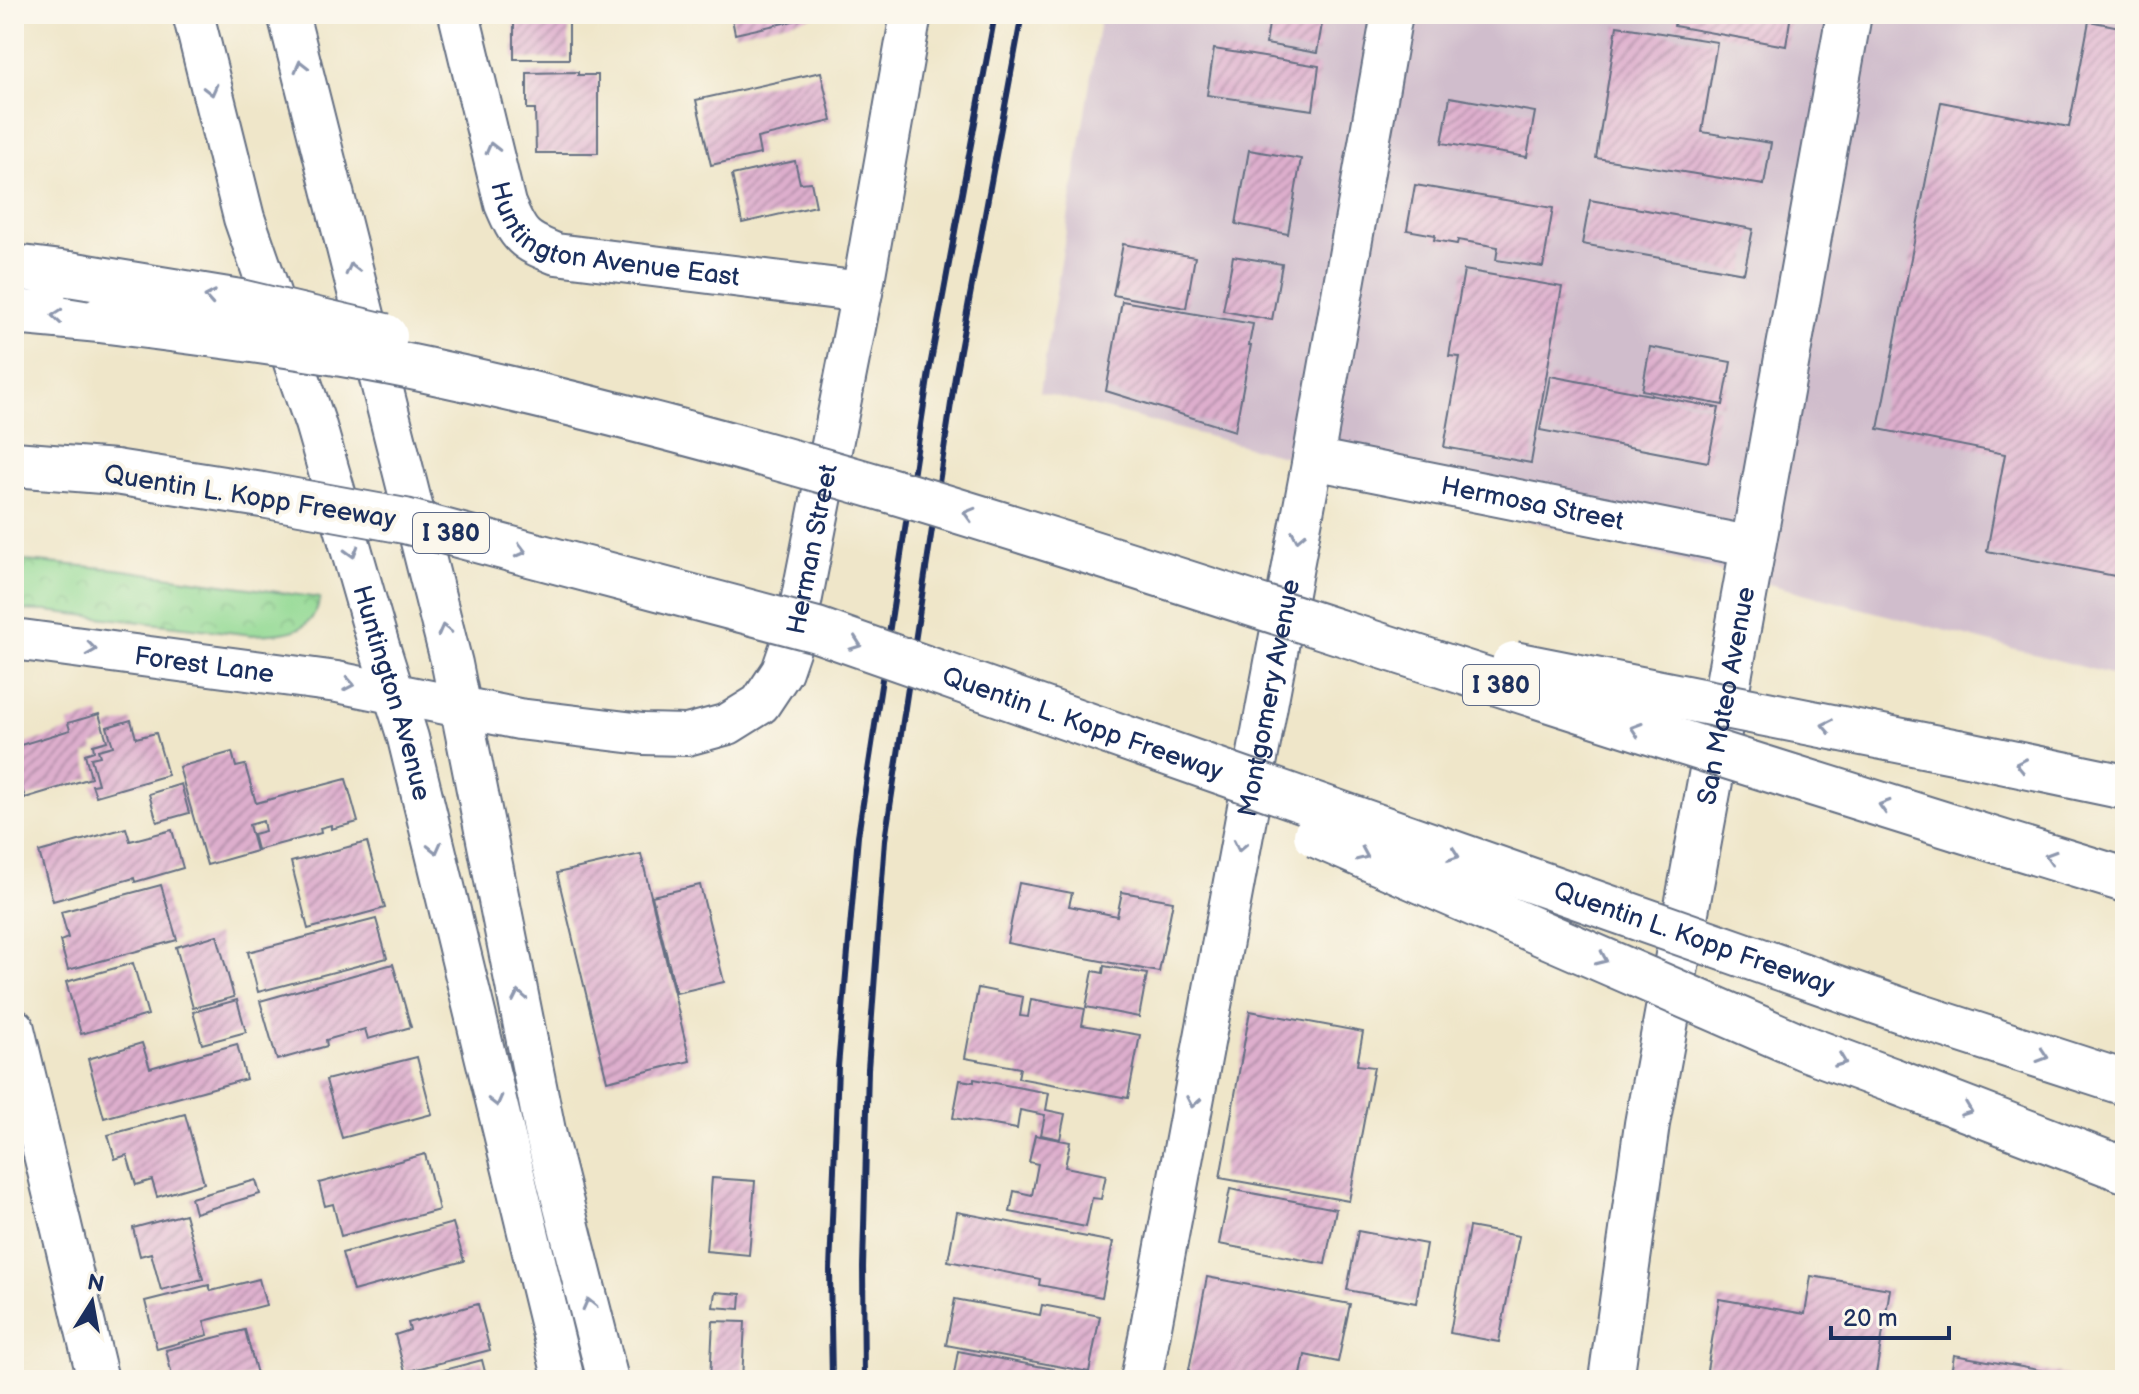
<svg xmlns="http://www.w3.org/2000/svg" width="2139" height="1394" font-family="'Balsamiq Sans',sans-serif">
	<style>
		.industrial { fill: #d0bdcc }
		.park { fill: url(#park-crowns); stroke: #568478; stroke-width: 2 }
		.building { fill: url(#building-hatch) }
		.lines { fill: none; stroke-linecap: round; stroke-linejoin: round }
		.minor-casing { stroke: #656f83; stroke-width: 44 }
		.major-casing { stroke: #656f83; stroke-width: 48 }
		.highway-casing { stroke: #656f83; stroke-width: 48 }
		.minor { stroke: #fff; stroke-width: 40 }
		.major { stroke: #fff; stroke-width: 44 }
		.highway { stroke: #fff; stroke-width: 44 }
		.rail { stroke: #1b2f5e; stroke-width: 6 }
		.highway-bridge-casing { stroke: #656f83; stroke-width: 48; stroke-linecap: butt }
		.highway-bridge { stroke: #fff; stroke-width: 44 }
		.oneway { stroke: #8d97ae }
		.labels { text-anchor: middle; stroke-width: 8; stroke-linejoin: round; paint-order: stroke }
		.shield { fill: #fbf7ec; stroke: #5e6b89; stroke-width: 2 }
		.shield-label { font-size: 24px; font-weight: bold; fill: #1b2f5e }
		.street-label { font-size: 26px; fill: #1b2f5e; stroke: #fbf7ec }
	</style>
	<defs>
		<pattern id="park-crowns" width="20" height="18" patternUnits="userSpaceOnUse" patternTransform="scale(2)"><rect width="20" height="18" fill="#92d993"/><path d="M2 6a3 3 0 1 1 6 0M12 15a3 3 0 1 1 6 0" fill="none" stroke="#7dbb81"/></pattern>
		<pattern id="building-hatch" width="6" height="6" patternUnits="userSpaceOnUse" patternTransform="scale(2)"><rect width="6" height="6" fill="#deafcd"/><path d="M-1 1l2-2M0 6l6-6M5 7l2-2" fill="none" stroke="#b38faa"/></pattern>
	</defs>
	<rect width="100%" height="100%" fill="#fbf7ec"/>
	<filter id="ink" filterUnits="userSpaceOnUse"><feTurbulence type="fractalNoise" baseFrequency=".0125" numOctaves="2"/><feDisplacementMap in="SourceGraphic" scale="16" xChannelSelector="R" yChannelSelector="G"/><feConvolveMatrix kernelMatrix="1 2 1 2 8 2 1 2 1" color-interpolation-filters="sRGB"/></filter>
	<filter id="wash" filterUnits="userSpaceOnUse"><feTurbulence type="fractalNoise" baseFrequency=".006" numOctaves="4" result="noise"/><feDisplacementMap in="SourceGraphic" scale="32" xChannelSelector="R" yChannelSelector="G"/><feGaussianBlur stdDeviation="1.8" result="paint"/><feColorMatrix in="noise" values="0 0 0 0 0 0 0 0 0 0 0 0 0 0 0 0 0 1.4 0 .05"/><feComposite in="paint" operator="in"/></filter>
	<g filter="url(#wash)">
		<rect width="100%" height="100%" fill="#efe6c9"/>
		<path class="industrial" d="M 1101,14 L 2125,14 L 2125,678 L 1040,392 Z"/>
		<path class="park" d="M 14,560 L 116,569 L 320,598 C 313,635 285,633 253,635 L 46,611 L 14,610 Z"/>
		<g id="blocks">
			<path class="building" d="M 514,14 L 583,14 L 583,20 L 569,20 L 569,59 L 514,59 Z
				M 731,14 L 819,14 L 820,15 L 735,34 Z
				M 1261,14 L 1318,14 L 1317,23 L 1322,24 L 1317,53 L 1266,44 L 1270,17 L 1261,16 Z
				M 1676,14 L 1791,14 L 1786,46 L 1674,26 Z
				M 2089,21 L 2125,28 L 2125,578 L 1987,551 L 2005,454 L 1878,429 L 1941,102 L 2069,127 Z
				M 1617,26 L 1717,42 L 1702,132 L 1771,143 L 1764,185 L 1596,158 Z
				M 1214,49 L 1319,66 L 1313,110 L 1207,95 Z
				M 578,72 L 578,75 L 598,75 L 598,153 L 536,153 L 535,109 L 527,109 L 527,73 Z
				M 821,72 L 832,121 L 757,138 L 760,154 L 711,165 L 696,100 Z
				M 1450,97 L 1535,112 L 1527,157 L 1442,143 Z
				M 1249,150 L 1301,159 L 1288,234 L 1236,224 Z
				M 795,161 L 800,183 L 811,182 L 816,206 L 742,223 L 732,175 Z
				M 1415,185 L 1553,208 L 1543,267 L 1496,260 L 1498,247 L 1458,240 L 1457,244 L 1434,240 L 1435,235 L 1407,230 Z
				M 1590,200 L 1753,229 L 1744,273 L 1582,244 Z
				M 1123,244 L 1195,257 L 1186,308 L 1113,295 Z
				M 1233,256 L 1282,264 L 1272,320 L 1223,311 Z
				M 1464,270 L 1562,287 L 1531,463 L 1444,447 L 1460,357 L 1449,356 Z
				M 1122,301 L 1253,324 L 1249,345 L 1251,345 L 1235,431 L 1106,391 Z
				M 1650,347 L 1731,362 L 1723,405 L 1642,390 Z
				M 1550,376 L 1719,408 L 1708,462 L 1540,430 Z
				M 99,714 L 107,741 L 93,745 L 94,751 L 85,754 L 91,778 L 25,798 L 18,775 L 14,777 L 14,747 L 70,730 L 68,723 Z
				M 131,720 L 136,738 L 156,733 L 168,775 L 96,796 L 92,785 L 98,784 L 91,758 L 100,756 L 98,750 L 113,746 L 107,727 Z
				M 232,752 L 236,767 L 245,765 L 256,803 L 346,779 L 358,822 L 331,829 L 331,825 L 320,828 L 321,833 L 257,850 L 253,834 L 265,831 L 263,821 L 249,825 L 256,851 L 207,865 L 179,767 Z
				M 181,784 L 189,813 L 157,822 L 149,794 Z
				M 126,828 L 130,841 L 172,830 L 183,868 L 135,882 L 134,878 L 53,901 L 39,852 Z
				M 367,842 L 385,908 L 308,929 L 291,862 Z
				M 641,854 L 690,1061 L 607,1081 L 557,873 Z
				M 1019,883 L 1072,893 L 1069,906 L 1117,916 L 1122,892 L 1173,901 L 1159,972 L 1007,943 Z
				M 161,885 L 177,940 L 68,970 L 60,941 L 68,938 L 61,912 Z
				M 700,885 L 724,982 L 676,993 L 652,896 Z
				M 376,919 L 387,958 L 258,992 L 248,952 Z
				M 217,935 L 234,997 L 193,1008 L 176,947 Z
				M 133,963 L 148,1015 L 81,1034 L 66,982 Z
				M 393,964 L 411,1027 L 368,1039 L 365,1029 L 326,1040 L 327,1046 L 277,1060 L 260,1001 Z
				M 1104,966 L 1147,974 L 1139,1017 L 1086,1007 L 1093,971 L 1103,973 Z
				M 978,988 L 1023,997 L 1020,1016 L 1028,1017 L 1031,999 L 1085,1009 L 1082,1025 L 1140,1035 L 1128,1098 L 1018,1078 L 1020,1068 L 965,1058 Z
				M 237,1000 L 246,1032 L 202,1044 L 193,1012 Z
				M 1250,1011 L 1363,1032 L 1357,1065 L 1374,1067 L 1349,1201 L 1220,1178 Z
				M 142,1043 L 150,1068 L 237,1044 L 246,1079 L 104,1118 L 88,1059 Z
				M 417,1057 L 432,1114 L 342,1138 L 326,1080 Z
				M 974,1079 L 1049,1093 L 1046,1110 L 1065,1114 L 1060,1139 L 1041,1135 L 1045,1115 L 1020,1110 L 1017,1129 L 953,1118 L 960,1080 L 974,1082 Z
				M 185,1114 L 204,1183 L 157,1197 L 152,1180 L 136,1185 L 127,1155 L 115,1159 L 108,1135 Z
				M 1035,1135 L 1070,1142 L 1065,1167 L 1106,1175 L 1101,1199 L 1092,1198 L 1086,1227 L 1010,1212 L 1014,1191 L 1032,1195 L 1038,1164 L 1029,1162 Z
				M 425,1154 L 439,1210 L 341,1236 L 333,1204 L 325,1206 L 319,1183 Z
				M 712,1178 L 755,1181 L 749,1255 L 706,1251 Z
				M 256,1180 L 260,1194 L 195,1213 L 191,1198 Z
				M 1230,1189 L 1336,1209 L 1325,1264 L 1219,1244 Z
				M 957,1212 L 1113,1242 L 1102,1297 L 1039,1285 L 1040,1279 L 948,1261 Z
				M 185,1214 L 203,1279 L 161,1290 L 151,1253 L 140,1256 L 133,1228 Z
				M 453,1223 L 464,1261 L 353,1291 L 342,1253 Z
				M 1469,1227 L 1519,1236 L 1499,1342 L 1450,1333 Z
				M 1358,1231 L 1426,1244 L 1416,1303 L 1347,1290 Z
				M 1811,1276 L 1890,1289 L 1875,1380 L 1728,1380 L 1706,1376 L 1719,1299 L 1805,1314 Z
				M 1207,1277 L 1350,1304 L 1338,1362 L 1305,1355 L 1300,1380 L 1187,1380 Z
				M 259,1279 L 266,1305 L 204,1321 L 208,1335 L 157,1349 L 145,1301 L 209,1285 L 211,1291 Z
				M 715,1292 L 741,1294 L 740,1309 L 713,1307 Z
				M 955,1299 L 1040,1315 L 1042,1305 L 1100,1316 L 1089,1372 L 946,1345 Z
				M 478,1304 L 490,1350 L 405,1372 L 395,1335 L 410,1330 L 408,1323 Z
				M 713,1321 L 745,1322 L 742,1380 L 710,1380 Z
				M 245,1330 L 257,1374 L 234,1380 L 173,1380 L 166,1350 Z
				M 958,1351 L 1054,1369 L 1051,1380 L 953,1380 Z
				M 1954,1355 L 2067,1375 L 2067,1380 L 1950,1380 Z
				M 482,1360 L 487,1380 L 410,1380 L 410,1379 Z"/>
		</g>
	</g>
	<g filter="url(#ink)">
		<use href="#blocks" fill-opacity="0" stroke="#656f83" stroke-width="2"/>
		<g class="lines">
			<defs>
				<g id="minor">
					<path id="s1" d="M 193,14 L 244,218 L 315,423 L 379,646 L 408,738 L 564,1380"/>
					<path d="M 288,14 L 452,664 L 546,1136 L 608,1380"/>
					<path id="s2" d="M 459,14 L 505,204 C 519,237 523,241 556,254 L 862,292"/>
					<path id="s3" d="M 1313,459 L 1753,547"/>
					<path id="s4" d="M 14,639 L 337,682 L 519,719 L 643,734 L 687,735 L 728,724 L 760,704 L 782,671 L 795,633 L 862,292 L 911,14"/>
					<path d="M 14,1029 L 98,1380"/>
					<path id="s5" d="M 1141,1380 L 1313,459 L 1392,14"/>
				</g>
				<g id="major">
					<path id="s6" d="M 1611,1380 L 1647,1124 L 1753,547 L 1849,14"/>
				</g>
				<path id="highway" d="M 14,267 L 69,274
					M 14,312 L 100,320
					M 14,464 L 115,472
					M 1958,752 L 2125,787
					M 1959,829 L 2125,880
					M 1915,1015 L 2125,1083
					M 1894,1081 L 2125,1170"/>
			</defs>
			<use href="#minor" class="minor-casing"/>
			<use href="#major" class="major-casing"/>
			<use href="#highway" class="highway-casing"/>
			<use href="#minor" class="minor"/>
			<use href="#major" class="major"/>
			<use href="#highway" class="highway"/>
			<path class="rail" d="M 832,1380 L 830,1270 L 838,1067 L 858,836 L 929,372 L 995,14
				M 864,1380 L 863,1267 L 868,1069 L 885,840 L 955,377 L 1022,14"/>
			<defs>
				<g id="highway-bridge">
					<path d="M 69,274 L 240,302 L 385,336"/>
					<path d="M 100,320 C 209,334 318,347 426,370 C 739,437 1044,536 1348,635 C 1551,701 1755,766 1959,829"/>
					<path id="s7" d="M 115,472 L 262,495 L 405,521 L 817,630 L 1915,1015"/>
					<path d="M 1514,664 L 1958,752"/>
					<path d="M 1316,835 L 1805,1048 L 1894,1081"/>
				</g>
			</defs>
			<use href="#highway-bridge" class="highway-bridge-casing"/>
			<use href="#highway-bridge" class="highway-bridge"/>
		</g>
		<defs><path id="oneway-chevron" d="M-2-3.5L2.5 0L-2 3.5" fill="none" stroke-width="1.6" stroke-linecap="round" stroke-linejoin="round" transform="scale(2)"/></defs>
		<g class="oneway">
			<use href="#oneway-chevron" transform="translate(301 66) rotate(-104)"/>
			<use href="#oneway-chevron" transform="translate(211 90) rotate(76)"/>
			<use href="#oneway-chevron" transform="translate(492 148) rotate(-104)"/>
			<use href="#oneway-chevron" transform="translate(352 269) rotate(-104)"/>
			<use href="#oneway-chevron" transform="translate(210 297) rotate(-170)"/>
			<use href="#oneway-chevron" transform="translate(57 316) rotate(-175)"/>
			<use href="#oneway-chevron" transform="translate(969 514) rotate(-164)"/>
			<use href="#oneway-chevron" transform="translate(1298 536) rotate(101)"/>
			<use href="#oneway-chevron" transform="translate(521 551) rotate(15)"/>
			<use href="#oneway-chevron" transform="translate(352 552) rotate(74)"/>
			<use href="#oneway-chevron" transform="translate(444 630) rotate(-104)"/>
			<use href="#oneway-chevron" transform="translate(856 644) rotate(20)"/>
			<use href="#oneway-chevron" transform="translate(91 649) rotate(8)"/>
			<use href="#oneway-chevron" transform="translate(349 684) rotate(10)"/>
			<use href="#oneway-chevron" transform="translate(1827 726) rotate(-169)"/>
			<use href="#oneway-chevron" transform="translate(1636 729) rotate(-162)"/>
			<use href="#oneway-chevron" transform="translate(2021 765) rotate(-168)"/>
			<use href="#oneway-chevron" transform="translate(1884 806) rotate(-163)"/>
			<use href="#oneway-chevron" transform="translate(1240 846) rotate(101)"/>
			<use href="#oneway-chevron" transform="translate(435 848) rotate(76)"/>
			<use href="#oneway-chevron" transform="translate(1363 855) rotate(24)"/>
			<use href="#oneway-chevron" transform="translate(1454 855) rotate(19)"/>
			<use href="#oneway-chevron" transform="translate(2050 857) rotate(-163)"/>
			<use href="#oneway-chevron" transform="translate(1602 959) rotate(24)"/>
			<use href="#oneway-chevron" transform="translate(519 996) rotate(-101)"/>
			<use href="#oneway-chevron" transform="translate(2043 1056) rotate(18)"/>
			<use href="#oneway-chevron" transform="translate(1841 1061) rotate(21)"/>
			<use href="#oneway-chevron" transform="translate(496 1101) rotate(76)"/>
			<use href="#oneway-chevron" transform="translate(1193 1102) rotate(101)"/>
			<use href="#oneway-chevron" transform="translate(1967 1110) rotate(21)"/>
			<use href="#oneway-chevron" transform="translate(589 1304) rotate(-104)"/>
		</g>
	</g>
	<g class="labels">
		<g class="shield">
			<rect x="413" y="513" width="76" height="40" rx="6"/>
			<rect x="1463" y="665" width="76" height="40" rx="6"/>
		</g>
		<g class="shield-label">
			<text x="451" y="541">I 380</text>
			<text x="1501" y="693">I 380</text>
		</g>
		<g class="street-label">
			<text dy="9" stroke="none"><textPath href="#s2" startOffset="314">Huntington Avenue East</textPath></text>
			<text transform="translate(250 496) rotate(9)" y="9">Quentin L. Kopp Freeway</text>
			<text dy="9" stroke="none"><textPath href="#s3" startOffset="224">Hermosa Street</textPath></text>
			<text dy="9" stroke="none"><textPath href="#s4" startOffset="926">Herman Street</textPath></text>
			<text dy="9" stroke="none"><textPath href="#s4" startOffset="192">Forest Lane</textPath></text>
			<text dy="9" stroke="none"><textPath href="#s1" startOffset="708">Huntington Avenue</textPath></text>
			<text dy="9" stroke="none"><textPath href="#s6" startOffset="694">San Mateo Avenue</textPath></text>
			<text dy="9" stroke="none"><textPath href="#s5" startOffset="694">Montgomery Avenue</textPath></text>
			<text dy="9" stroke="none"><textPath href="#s7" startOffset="1002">Quentin L. Kopp Freeway</textPath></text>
			<text dy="9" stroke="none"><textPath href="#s7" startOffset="1650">Quentin L. Kopp Freeway</textPath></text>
		</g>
	</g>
	<rect width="2139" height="1394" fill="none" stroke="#fbf7ec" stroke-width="48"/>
	<g transform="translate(92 1302) rotate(11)" stroke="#fbf7ec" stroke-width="6" paint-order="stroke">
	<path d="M0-6L14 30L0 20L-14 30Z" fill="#1b2f5e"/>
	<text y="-12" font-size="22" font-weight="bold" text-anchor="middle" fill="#1b2f5e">N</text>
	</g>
	<path d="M1831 1326v12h118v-12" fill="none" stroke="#1b2f5e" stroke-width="4"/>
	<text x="1843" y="1326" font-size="24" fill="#1b2f5e" stroke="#fbf7ec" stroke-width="6" paint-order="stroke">20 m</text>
</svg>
